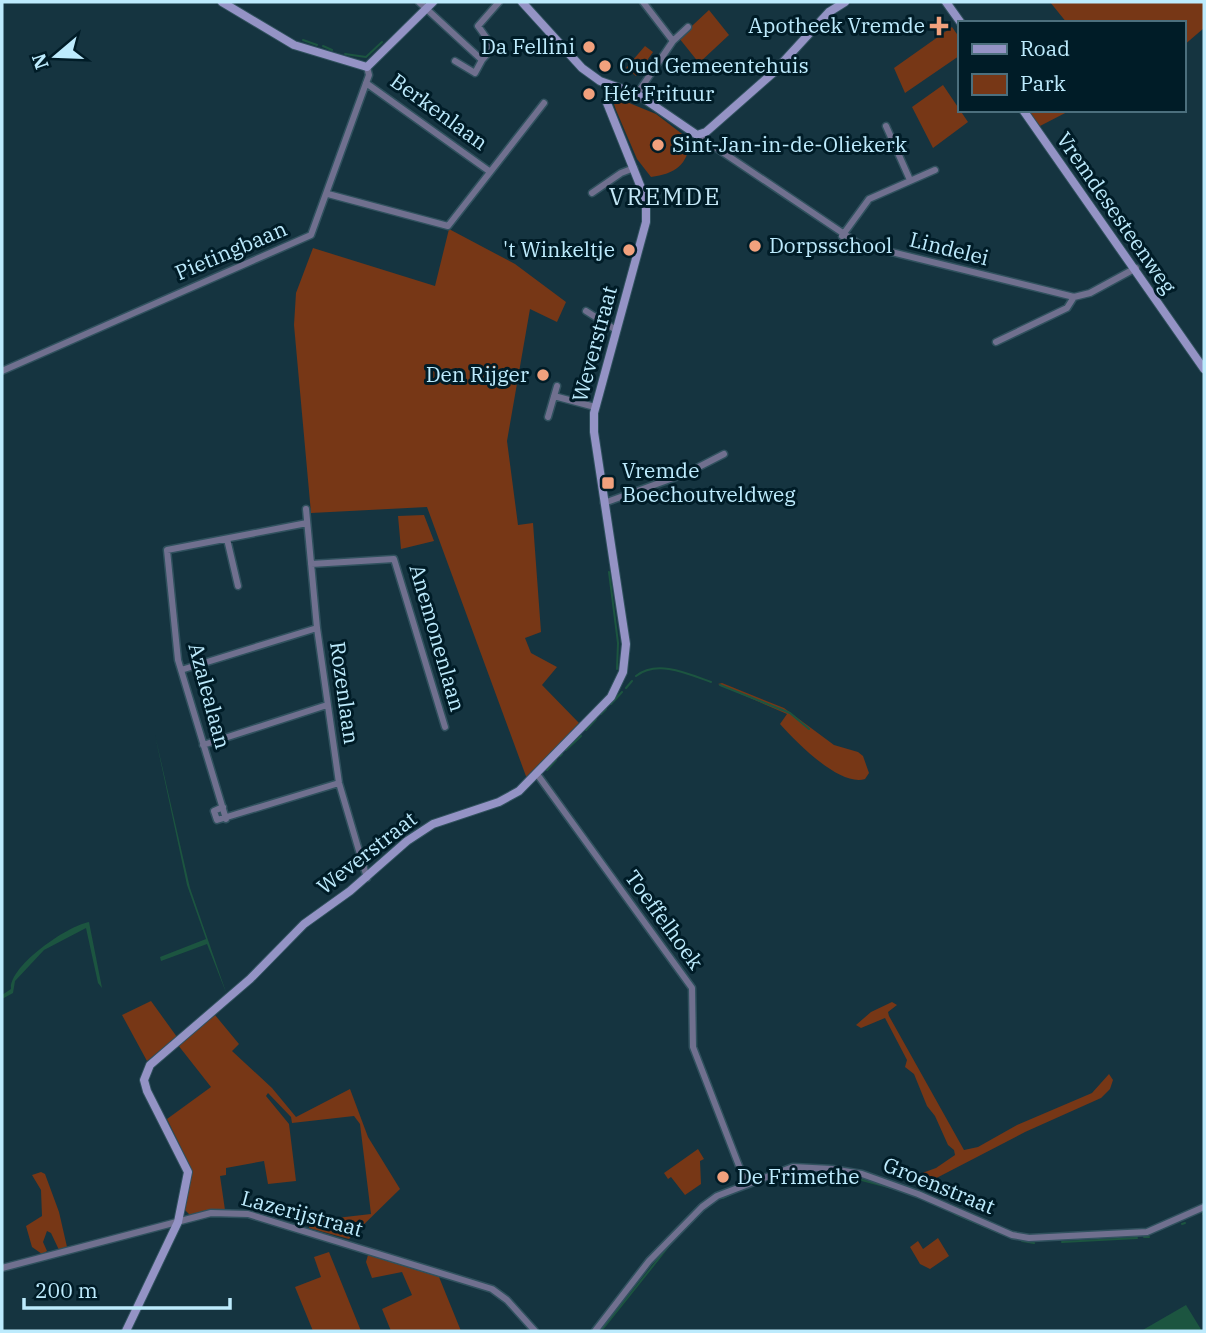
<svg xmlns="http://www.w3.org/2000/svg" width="1206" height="1333" font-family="'IBM Plex Serif',serif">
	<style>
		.green { fill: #773716 }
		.water { fill: #1c5540 }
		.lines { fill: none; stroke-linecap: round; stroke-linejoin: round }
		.stream { stroke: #1c5540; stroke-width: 2 }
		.street-casing { stroke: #30515e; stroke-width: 9 }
		.secondary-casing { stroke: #30515e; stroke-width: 10 }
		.street { stroke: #70708f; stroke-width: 6 }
		.secondary { stroke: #9493c5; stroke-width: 8 }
		.poi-dot { fill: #f1a17d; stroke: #001c27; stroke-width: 2.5 }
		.labels { text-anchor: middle; stroke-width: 6; stroke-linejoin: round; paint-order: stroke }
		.poi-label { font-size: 21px; fill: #bdebfd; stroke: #001c27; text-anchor: start }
		.street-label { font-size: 21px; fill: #bdebfd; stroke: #001c27 }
		.quarter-label { font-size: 24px; letter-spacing: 2px; fill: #c3e7f6; stroke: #001c27 }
	</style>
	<rect width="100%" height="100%" fill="#153440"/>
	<path class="green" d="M 1050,2 L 1204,2 L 1204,28 L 1183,46 L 1183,23 L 1067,23 Z
		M 709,10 L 729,35 L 699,63 L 679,38 Z
		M 952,27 L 959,37 L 959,56 L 905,93 L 894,68 Z
		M 645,46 L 653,52 L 636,76 L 626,68 Z
		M 943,85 L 968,122 L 933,148 L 912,107 Z
		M 617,98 L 656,114 L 690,140 C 688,165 675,174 651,177 L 637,159 L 616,110 L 614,104 Z
		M 1028,110 L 1071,110 L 1040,126 Z
		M 449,229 L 515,264 L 566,302 L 557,322 L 530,309 L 507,441 L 518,525 L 533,523 L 541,632 L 525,638 L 531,653 L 557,667 L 542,685 L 579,723 L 527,779 L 427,507 L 311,513 L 294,325 L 296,293 L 313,248 L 435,286 Z
		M 424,515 L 434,541 L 401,549 L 398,516 Z
		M 722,683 L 784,708 L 834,745 L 858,752 L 863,756 L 869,773 L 865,779 C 840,787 796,742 780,724 L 787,714 L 718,684 Z
		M 151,1001 L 177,1037 L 147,1061 L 122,1015 Z
		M 892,1002 L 897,1005 L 888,1012 L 889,1016 L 964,1150 L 978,1147 L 1017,1125 L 1092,1093 L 1109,1074 L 1113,1080 L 1110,1089 L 1101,1098 L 1025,1132 L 921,1186 L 916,1183 L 914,1176 L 936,1168 L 955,1155 L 954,1150 L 948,1145 L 935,1116 L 927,1106 L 914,1074 L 905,1067 L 907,1060 L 885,1018 L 861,1028 L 856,1025 L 871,1012 Z
		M 215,1015 L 239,1044 L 232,1051 L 272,1088 L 296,1117 L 350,1089 L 368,1137 L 400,1189 L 349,1239 L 309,1228 L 310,1221 L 371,1214 L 360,1124 L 354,1116 L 292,1123 L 291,1117 L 268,1093 L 266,1096 L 289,1124 L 296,1181 L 268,1184 L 264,1161 L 226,1168 L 226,1175 L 220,1176 L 225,1210 L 212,1209 L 191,1216 L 185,1210 L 191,1168 L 167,1119 L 211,1087 L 178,1045 Z
		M 698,1149 L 704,1159 L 700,1161 L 701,1184 L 685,1195 L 671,1177 L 668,1179 L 664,1173 Z
		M 41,1172 L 45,1174 L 59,1212 L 67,1247 L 59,1250 L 51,1233 L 47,1231 L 43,1242 L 47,1251 L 42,1254 L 32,1247 L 26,1226 L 42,1216 L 41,1190 L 32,1175 Z
		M 938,1238 L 949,1256 L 930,1269 L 920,1264 L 910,1247 L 918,1241 L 923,1249 Z
		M 329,1252 L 361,1331 L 313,1331 L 295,1287 L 321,1277 L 314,1257 Z
		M 368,1255 L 439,1277 L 461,1331 L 391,1331 L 382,1309 L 412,1295 L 402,1272 L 372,1278 L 366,1262 Z"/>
	<path class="water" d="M 155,735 L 190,888 L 227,995 L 207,944 L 161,961 L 160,957 L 206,939 L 187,885 Z
		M 89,922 L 102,988 L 98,983 L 86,928 L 44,950 L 15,981 L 13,993 L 2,999 L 2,995 L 11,989 C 9,966 67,926 89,922 Z
		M 1186,1305 L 1202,1331 L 1141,1331 Z"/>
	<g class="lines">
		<path class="stream" d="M 303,40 L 317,45
			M 323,46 L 332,50
			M 345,54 L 366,57 L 382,42
			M 609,572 L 618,643 L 617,669
			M 636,676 C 657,659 689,674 711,682
			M 720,685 L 790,713 L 809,729
			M 626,688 L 632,681
			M 611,704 L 622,692
			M 601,714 L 606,709
			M 586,730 L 596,719
			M 566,750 L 581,736
			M 560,756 L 562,754
			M 547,770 L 556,760
			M 786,1173 L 839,1174 L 892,1188
			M 723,1198 L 735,1192
			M 955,1214 L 1007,1236
			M 1203,1214 L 1204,1213
			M 1182,1224 L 1185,1223
			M 1144,1237 L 1149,1237
			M 1022,1241 L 1034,1243
			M 1062,1242 L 1137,1238
			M 601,1331 L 672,1242"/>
		<defs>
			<path id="street" d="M 419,2 L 482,60 L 475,73 L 455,61
				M 643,2 L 673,41
				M 482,60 L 493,47 L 478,26 L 499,2
				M 366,83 L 489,171
				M 637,94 L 673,41 L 688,27
				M 886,126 L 910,180
				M 697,135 L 859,244 L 1074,297 L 1090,293 L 1136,268
				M 592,193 L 621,173 L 634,168
				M 328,194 L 448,226 L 544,103
				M 842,236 L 869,199 L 935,170
				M 586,311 L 616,330
				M 996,342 L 1067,308 L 1074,297
				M 2,371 L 311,235 L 369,75 L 367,67
				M 554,396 L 595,407
				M 548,417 L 557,386
				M 604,503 L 687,473 L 724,454
				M 306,509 L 317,628 L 339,783 L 367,878
				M 227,539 L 238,586
				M 311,564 L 394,559 L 445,727
				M 181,670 L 317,628
				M 203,745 L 327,705
				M 537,774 L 692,988 L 693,1047 L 746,1184
				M 223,807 L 214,811 L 217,820 L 339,783
				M 226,819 L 178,660 L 167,550 L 307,523
				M 2,1268 L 211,1213 L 248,1214 L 492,1289 L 507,1300 L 535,1331
				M 595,1331 L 649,1261 L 702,1207 L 717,1196 L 793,1167 L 832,1169 L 862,1174 L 918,1194 L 1012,1235 L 1029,1238 L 1147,1232 L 1204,1207"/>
			<path id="secondary" d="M 222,2 L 294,45 L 367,67 L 433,2
				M 522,2 L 582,68 L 600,81 L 637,94 L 697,135 L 706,132 L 773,73 L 829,12 L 845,2
				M 946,2 L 961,23
				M 1023,110 L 1204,369
				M 126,1331 L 178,1222 L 188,1172 L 147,1091 L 144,1080 L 150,1065 L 250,979 L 304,924 L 350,891 L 407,841 L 433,824 L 499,802 L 519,791 L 611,697 L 623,672 L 626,644 L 594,432 L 594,413 L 646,222 L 646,200 L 607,103 L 614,86"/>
		</defs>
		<use href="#street" class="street-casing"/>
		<use href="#secondary" class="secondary-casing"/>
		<use href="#street" class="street"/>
		<use href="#secondary" class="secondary"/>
	</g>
	<g class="poi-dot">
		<path d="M935.5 15.5h7v7h7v7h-7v7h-7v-7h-7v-7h7z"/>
		<circle cx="589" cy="47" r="7"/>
		<circle cx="605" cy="66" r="7"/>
		<circle cx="589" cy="94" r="7"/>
		<circle cx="658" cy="145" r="7"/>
		<circle cx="755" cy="246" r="7"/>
		<circle cx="629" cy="250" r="7"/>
		<circle cx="543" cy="375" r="7"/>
		<rect x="601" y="476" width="14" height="14" rx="3.5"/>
		<circle cx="723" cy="1177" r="7"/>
	</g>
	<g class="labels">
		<g class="poi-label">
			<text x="925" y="33" text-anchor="end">Apotheek Vremde</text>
			<text x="575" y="54" text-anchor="end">Da Fellini</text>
			<text x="619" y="73">Oud Gemeentehuis</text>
			<text x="603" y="101">Hét Frituur</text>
			<text x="672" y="152">Sint-Jan-in-de-Oliekerk</text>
			<text x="769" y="253">Dorpsschool</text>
			<text x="615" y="257" text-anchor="end">'t Winkeltje</text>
			<text x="529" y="382" text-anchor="end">Den Rijger</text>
			<text x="622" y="478">Vremde<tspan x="622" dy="24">Boechoutveldweg</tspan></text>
			<text x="737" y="1184">De Frimethe</text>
		</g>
		<g class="street-label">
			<text transform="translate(439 112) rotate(36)" y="7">Berkenlaan</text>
			<text transform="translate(1116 213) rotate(55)" y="7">Vremdesesteenweg</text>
			<text transform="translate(949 249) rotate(14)" y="7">Lindelei</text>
			<text transform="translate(231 251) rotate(-23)" y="7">Pietingbaan</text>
			<text transform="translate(595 344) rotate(-75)" y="7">Weverstraat</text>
			<text transform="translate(437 638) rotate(74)" y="7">Anemonenlaan</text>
			<text transform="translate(344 693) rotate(82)" y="7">Rozenlaan</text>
			<text transform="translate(209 696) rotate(75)" y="7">Azalealaan</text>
			<text transform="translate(367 853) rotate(-38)" y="7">Weverstraat</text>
			<text transform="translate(664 920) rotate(54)" y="7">Toeffelhoek</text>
			<text transform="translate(939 1186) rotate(22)" y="7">Groenstraat</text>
			<text transform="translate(302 1214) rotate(15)" y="7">Lazerijstraat</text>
		</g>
		<g class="quarter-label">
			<text x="665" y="205">VREMDE</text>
		</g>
	</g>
	<rect width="1206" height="1333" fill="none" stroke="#bdebfd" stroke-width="7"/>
	<rect x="958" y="21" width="228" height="91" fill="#001c27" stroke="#4c6f7d" stroke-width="2"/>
	<rect x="972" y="44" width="35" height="10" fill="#9493c5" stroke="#4c6f7d" stroke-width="2"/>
	<text x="1020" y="56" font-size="21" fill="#bdebfd">Road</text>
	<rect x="972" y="74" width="35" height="21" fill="#773716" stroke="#4c6f7d" stroke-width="2"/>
	<text x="1020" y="91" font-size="21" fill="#bdebfd">Park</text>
	<g transform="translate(56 56) rotate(251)" stroke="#001c27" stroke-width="5" paint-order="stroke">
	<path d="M0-5L12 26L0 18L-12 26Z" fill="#bdebfd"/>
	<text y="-10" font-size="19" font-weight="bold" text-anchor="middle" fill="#bdebfd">N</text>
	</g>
	<path d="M24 1298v10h206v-10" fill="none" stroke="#bdebfd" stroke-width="3.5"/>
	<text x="35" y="1298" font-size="21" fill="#bdebfd" stroke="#001c27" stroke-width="5" paint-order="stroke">200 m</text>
</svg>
